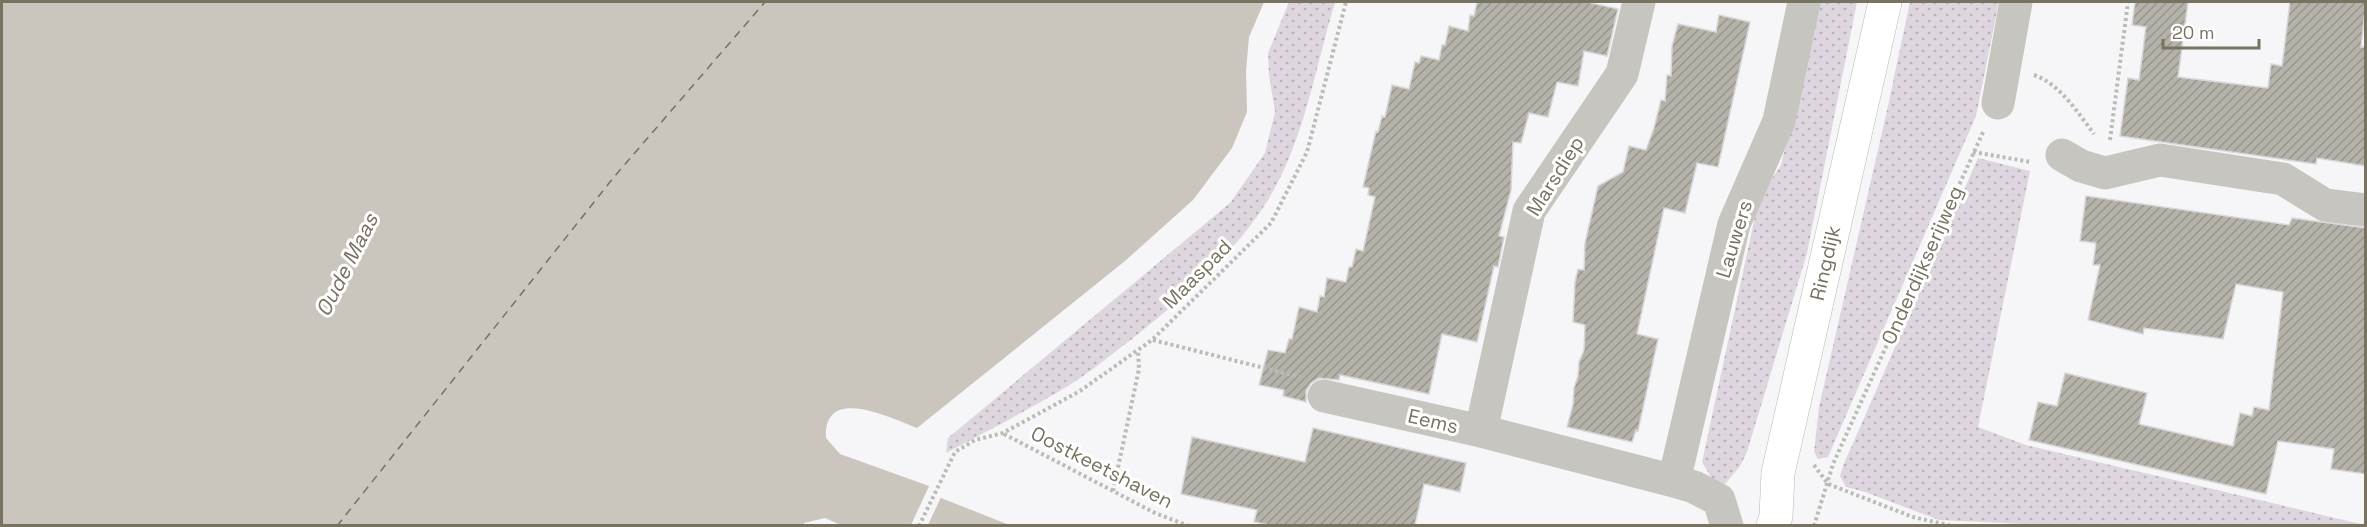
<svg xmlns="http://www.w3.org/2000/svg" width="2367" height="527" font-family="'Space Grotesk',sans-serif">
	<style>
		.grass { fill: url(#grass-dots) }
		.water { fill: #cac6bd }
		.pier { fill: #f6f5f7 }
		.lines { fill: none; stroke-linecap: round; stroke-linejoin: round }
		.ferry { stroke: #787060; stroke-width: 1.5; stroke-dasharray: 8 6; stroke-linecap: butt }
		.building { fill: url(#building-hatch); stroke: #d8d7d9; stroke-width: 1.5 }
		.secondary-casing { stroke: #bab9b1; stroke-width: 34 }
		.path { stroke: #bcbcb7; stroke-width: 4; stroke-dasharray: 3 3; stroke-linecap: butt }
		.street { stroke: #c6c5bf; stroke-width: 33 }
		.secondary { stroke: #fff; stroke-width: 33 }
		.labels { text-anchor: middle; stroke-width: 6; stroke-linejoin: round; paint-order: stroke }
		.street-label { font-size: 20px; fill: #777360; stroke: #fff }
		.water-label { font-size: 21px; font-style: italic; fill: #787060; stroke: #fff }
	</style>
	<defs>
		<pattern id="grass-dots" width="8" height="8" patternUnits="userSpaceOnUse" patternTransform="scale(1.5)"><rect width="8" height="8" fill="#ddd6de"/><path d="M2 2h.1M6 6h.1" fill="none" stroke="#b8b2b7" stroke-width="1.8" stroke-linecap="round"/></pattern>
		<pattern id="building-hatch" width="6" height="6" patternUnits="userSpaceOnUse" patternTransform="scale(1.5)"><rect width="6" height="6" fill="#b5b2a9"/><path d="M-1 1l2-2M0 6l6-6M5 7l2-2" fill="none" stroke="#98958d"/></pattern>
	</defs>
	<rect width="100%" height="100%" fill="#f6f5f7"/>
	<path class="grass" d="M 1289,2 L 1335,2 C 1318,59 1306,127 1279,180 C 1246,245 1188,294 1132,339 C 1108,357 1084,377 1058,392 C 1021,414 983,433 946,453 L 948,438 L 1230,203 L 1265,153 L 1275,112 L 1269,75 L 1268,53 Z
		M 1820,2 L 1857,2 L 1807,253 L 1747,452 L 1740,466 L 1725,484 L 1712,479 L 1702,462 L 1759,198 L 1781,165 Z
		M 1910,2 L 1999,2 L 1976,116 L 1828,457 L 1818,459 L 1814,452 L 1819,407 L 1886,115 Z
		M 1978,158 L 2030,171 L 1978,427 L 2026,445 L 2365,525 L 2064,526 L 1939,520 L 1865,492 L 1846,487 L 1840,476 L 1843,466 Z"/>
	<path class="water" d="M 2,2 L 1264,2 L 1249,37 L 1246,71 L 1247,112 L 1232,148 L 1193,200 L 1125,261 L 917,428 C 891,418 823,384 826,438 L 840,454 L 929,486 L 941,498 L 1012,526 L 843,526 L 825,518 L 804,523 L 803,526 L 2,525 Z"/>
	<path class="pier" d="M 930,484 L 942,495 L 928,525 L 911,525 Z"/>
	<g class="lines">
		<path class="ferry" d="M 337,526 L 614,177 L 765,2"/>
	</g>
	<path class="building" d="M 1477,2 L 1587,2 L 1618,9 L 1607,56 L 1584,51 L 1578,86 L 1557,82 L 1548,117 L 1529,113 L 1521,143 L 1513,142 L 1511,190 L 1499,236 L 1504,237 L 1498,267 L 1494,266 L 1477,342 L 1442,334 L 1429,394 L 1340,375 L 1339,380 L 1319,378 L 1311,383 L 1306,391 L 1306,402 L 1283,396 L 1284,390 L 1259,385 L 1268,350 L 1285,353 L 1289,339 L 1292,339 L 1299,307 L 1317,312 L 1320,296 L 1324,297 L 1327,278 L 1346,282 L 1349,267 L 1352,267 L 1356,249 L 1363,251 L 1375,197 L 1368,195 L 1369,188 L 1363,187 L 1376,131 L 1378,132 L 1382,116 L 1385,117 L 1392,85 L 1409,89 L 1415,62 L 1419,63 L 1421,56 L 1439,60 L 1442,45 L 1445,45 L 1449,26 L 1468,31 L 1470,15 L 1474,16 Z
		M 2135,2 L 2188,2 L 2178,77 L 2268,88 L 2271,64 L 2282,66 L 2290,2 L 2366,2 L 2361,47 L 2366,47 L 2366,166 L 2317,158 L 2316,164 L 2120,136 L 2128,78 L 2139,80 L 2146,27 L 2132,25 Z
		M 1719,15 L 1750,22 L 1718,167 L 1697,163 L 1685,213 L 1664,208 L 1637,334 L 1658,339 L 1638,431 L 1636,430 L 1632,442 L 1567,427 L 1573,405 L 1574,388 L 1578,376 L 1579,362 L 1584,350 L 1585,325 L 1573,322 L 1575,282 L 1578,269 L 1584,270 L 1585,243 L 1598,186 L 1623,172 L 1629,146 L 1646,150 L 1654,128 L 1661,100 L 1665,101 L 1667,75 L 1671,76 L 1672,46 L 1678,24 L 1716,32 Z
		M 2086,196 L 2289,225 L 2292,218 L 2366,228 L 2366,474 L 2331,469 L 2334,449 L 2278,441 L 2266,494 L 2029,440 L 2038,402 L 2057,406 L 2065,373 L 2147,393 L 2139,424 L 2233,446 L 2240,413 L 2252,416 L 2254,407 L 2269,410 L 2283,292 L 2236,284 L 2223,339 L 2144,328 L 2143,334 L 2088,320 L 2100,265 L 2093,265 L 2096,243 L 2080,241 Z
		M 1313,428 L 1466,463 L 1460,492 L 1424,484 L 1415,525 L 1270,525 L 1254,522 L 1257,510 L 1181,494 L 1192,437 L 1305,462 Z"/>
	<g class="lines">
		<defs>
			<path id="secondary" d="M 1773,526 L 1776,516 L 1778,473 L 1885,2"/>
		</defs>
		<use href="#secondary" class="secondary-casing"/>
		<path class="path" d="M 2034,75 C 2060,84 2078,113 2094,134
			M 2110,140 L 2128,2
			M 1973,152 L 2031,162
			M 1153,340 L 1300,377
			M 1004,434 L 1155,513 L 1189,526
			M 1814,465 L 1828,484 L 1913,517 L 1952,526
			M 1113,491 L 1139,369 L 1138,351
			M 919,526 L 955,452 L 975,440 L 1003,433 L 1080,391 L 1152,340 L 1271,223 L 1307,152 L 1346,2
			M 1814,526 L 1833,464 L 1984,130"/>
		<path class="street" d="M 1998,103 L 2016,2
			M 2062,155 L 2081,166 L 2105,173 L 2160,160 L 2283,179 L 2325,205 L 2366,210
			M 1324,396 L 1481,431 L 1674,481 L 1694,487 L 1719,500 L 1727,526
			M 1481,431 L 1529,211 L 1622,74 L 1639,2
			M 1674,481 L 1734,224 L 1779,121 L 1804,2"/>
		<use href="#secondary" class="secondary"/>
	</g>
	<g class="labels">
		<g class="street-label">
			<text transform="translate(1555 176) rotate(-58)" y="7">Marsdiep</text>
			<text transform="translate(1734 239) rotate(-73)" y="7">Lauwers</text>
			<text transform="translate(1825 263) rotate(-77)" y="7">Ringdijk</text>
			<text transform="translate(1922 265) rotate(-66)" y="7">Onderdijkserijweg</text>
			<text transform="translate(1197 274) rotate(-45)" y="7">Maaspad</text>
			<text transform="translate(1433 421) rotate(13)" y="7">Eems</text>
			<text transform="translate(1102 467) rotate(27)" y="7">Oostkeetshaven</text>
		</g>
		<g class="water-label">
			<text transform="translate(347 265) rotate(-63)" y="7">Oude Maas</text>
		</g>
	</g>
	<rect width="2367" height="527" fill="none" stroke="#777360" stroke-width="6"/>
	<path d="M2163 39v9h96v-9" fill="none" stroke="#777360" stroke-width="3"/>
	<text x="2172" y="39" font-size="18" fill="#777360" stroke="#ffffff" stroke-width="4.5" paint-order="stroke">20 m</text>
</svg>
